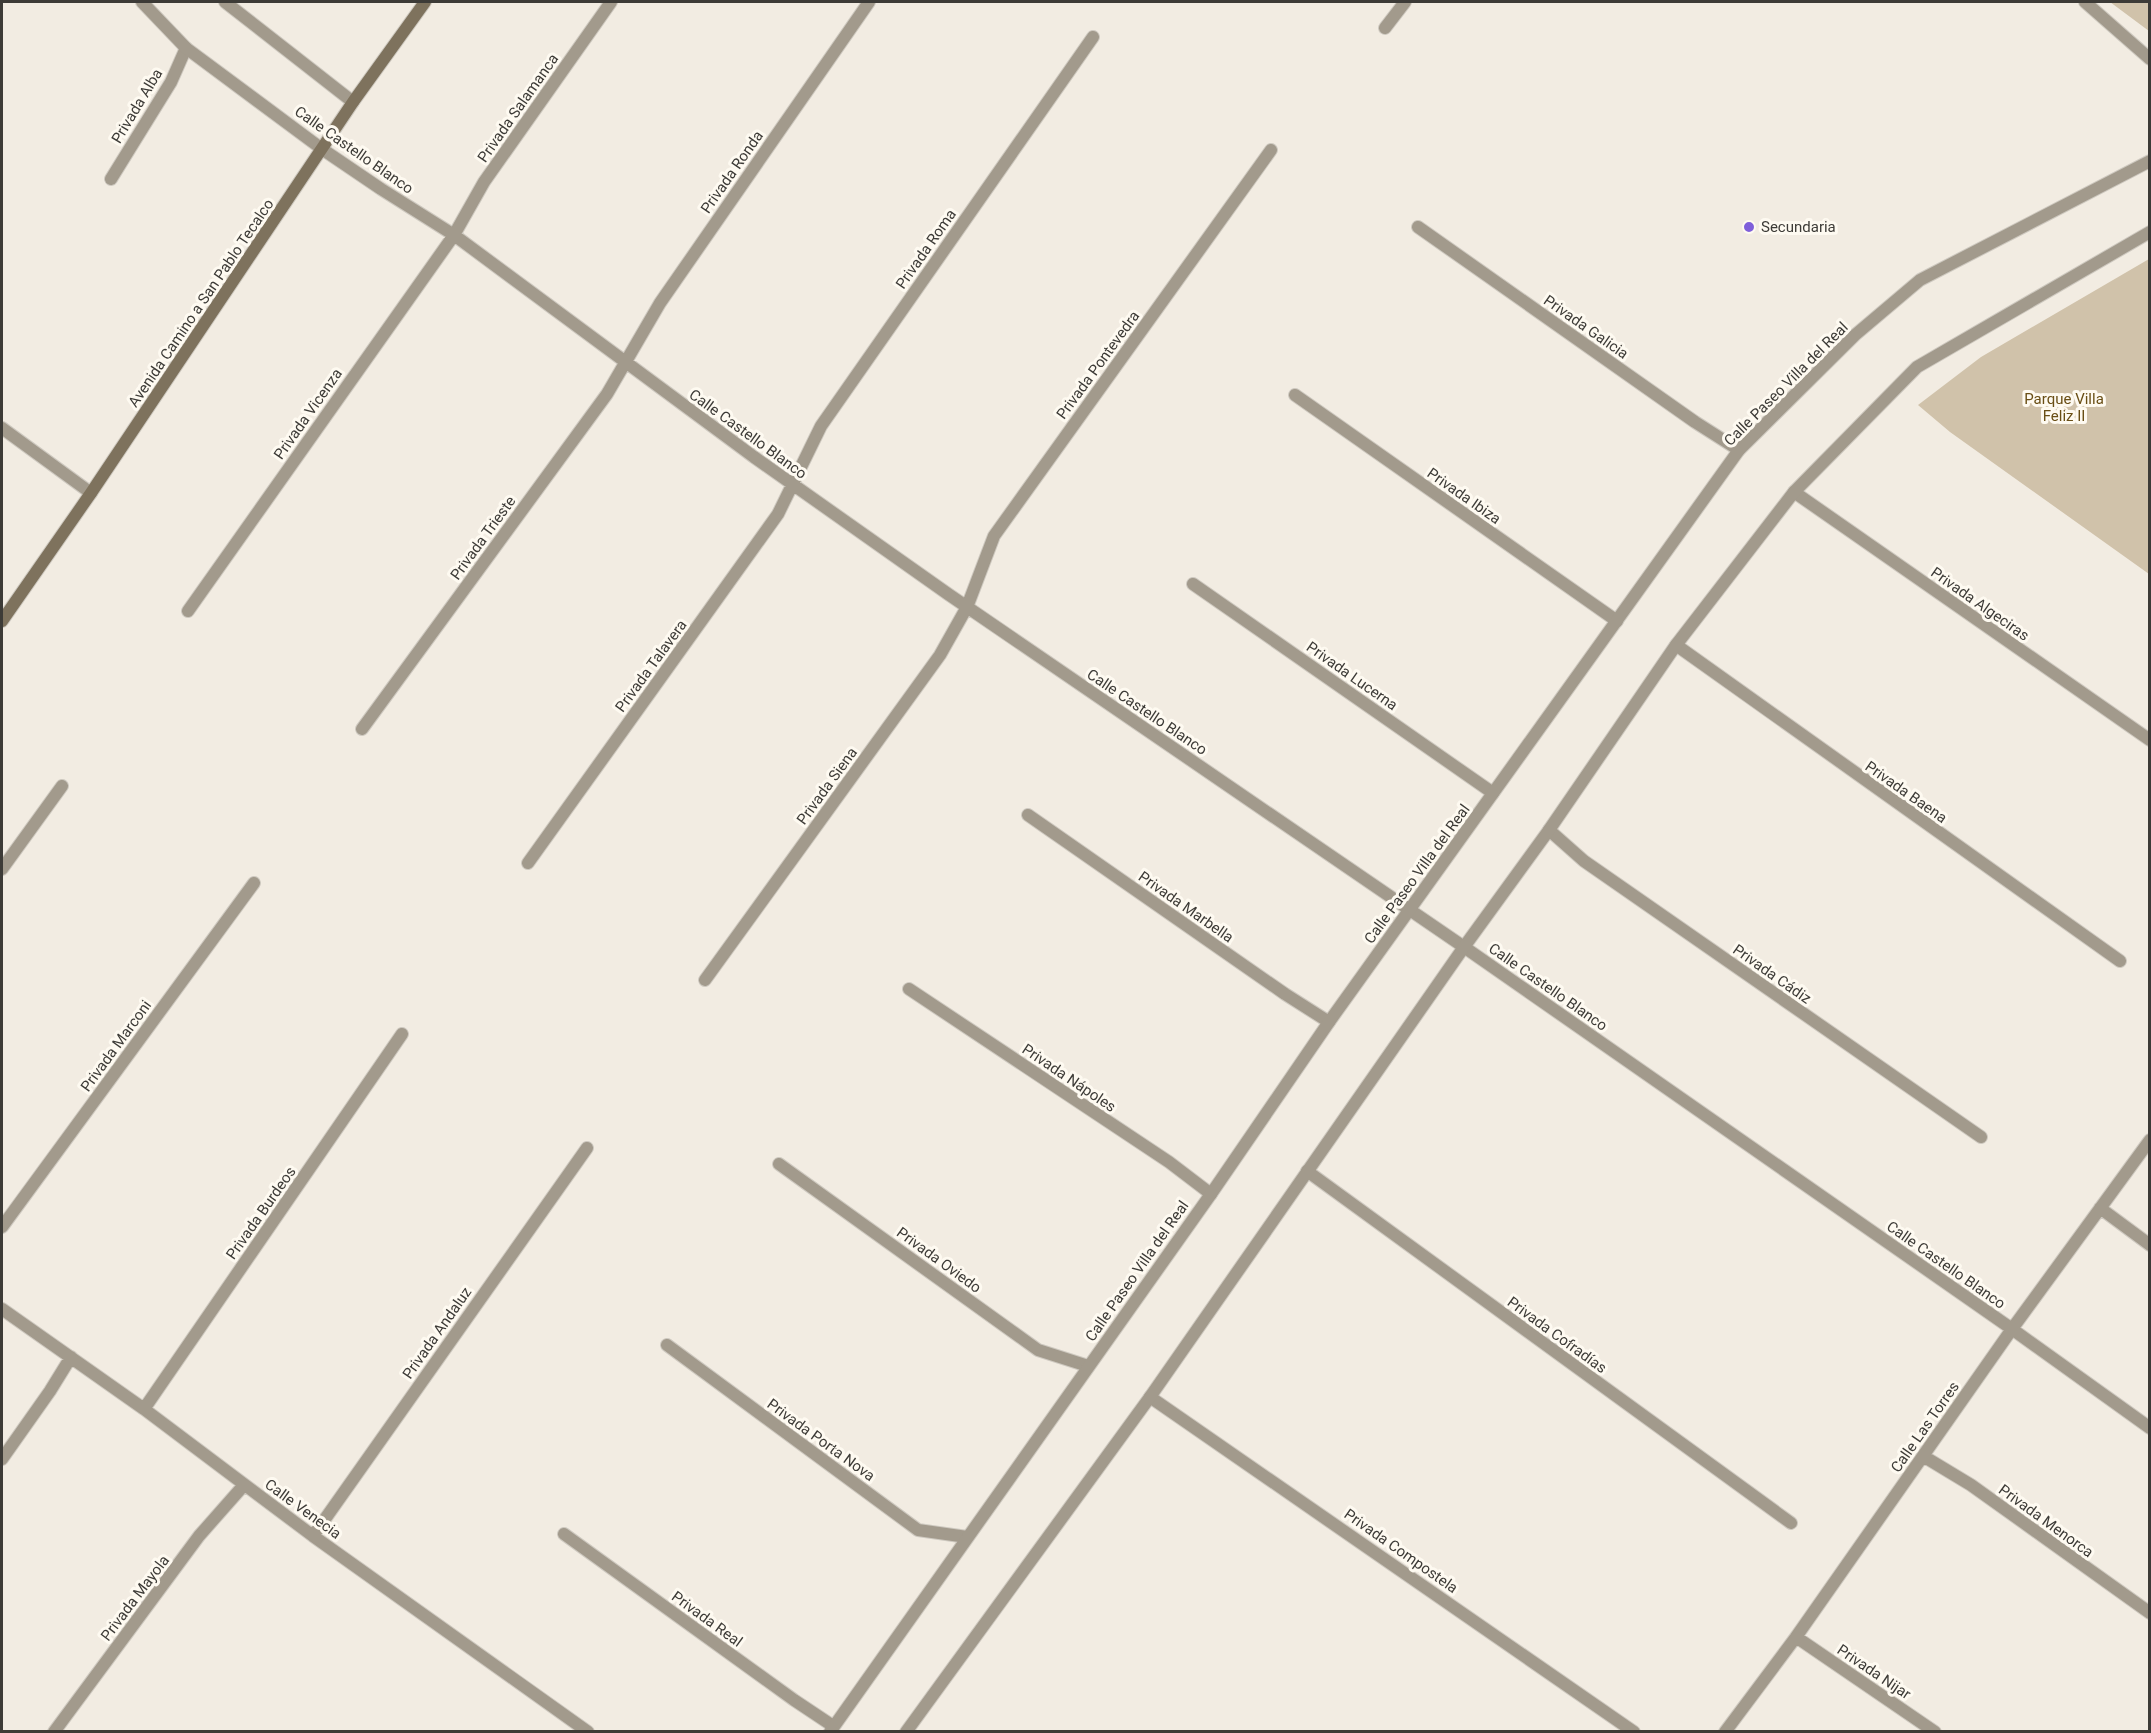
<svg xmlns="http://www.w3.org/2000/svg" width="2151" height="1733" font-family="Roboto,sans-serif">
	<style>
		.green { fill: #d0c2aa }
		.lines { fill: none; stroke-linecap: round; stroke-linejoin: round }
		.service-casing { stroke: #cec9c0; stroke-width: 14 }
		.minor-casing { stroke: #cec9c0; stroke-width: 14 }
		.tertiary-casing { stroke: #cec9c0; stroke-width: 14 }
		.secondary-casing { stroke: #cec9c0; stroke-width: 14 }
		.service { stroke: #a29a8c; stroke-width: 12 }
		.minor { stroke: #a29a8c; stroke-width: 12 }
		.tertiary { stroke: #a29a8c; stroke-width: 12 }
		.secondary { stroke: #7e725d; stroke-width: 12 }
		.poi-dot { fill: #7f5fda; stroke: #fefaf1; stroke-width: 2 }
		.labels { text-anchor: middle; stroke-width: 6; stroke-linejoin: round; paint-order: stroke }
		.street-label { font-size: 15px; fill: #3d3b37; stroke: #fefaf1 }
		.poi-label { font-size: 15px; fill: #3d3b37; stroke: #fefaf1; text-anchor: start }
		.park-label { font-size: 15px; fill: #694e15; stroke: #fefaf1 }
	</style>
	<rect width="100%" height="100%" fill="#f2ece2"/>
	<path class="green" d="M 2110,2 L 2149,2 L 2149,31 Z
		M 2149,259 L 2149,574 L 1950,432 L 1918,405 L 1981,357 Z"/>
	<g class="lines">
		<defs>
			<path id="service" d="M 225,2 L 353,102"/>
			<path id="minor" d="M 2085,2 L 2150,59
				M 1385,28 L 1405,2
				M 322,149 L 381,189 L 454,235 L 754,457 L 948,594 L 1464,947 L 2012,1329 L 2150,1428
				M 111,179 L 171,82 L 186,48
				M 1418,227 L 1695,422 L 1739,450
				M 1295,395 L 1617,621
				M 2,428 L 91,493
				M 1794,492 L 2150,740
				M 1193,584 L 1493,793
				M 188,611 L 454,235 L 484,182 L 611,2
				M 1676,645 L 2120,961
				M 362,729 L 607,394 L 660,303 L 869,2
				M 1028,815 L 1285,994 L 1329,1022
				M 1549,830 L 1584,861 L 1981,1137
				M 528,863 L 778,514 L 821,426 L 1093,37
				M 2,869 L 62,786
				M 705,980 L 940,655 L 967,607 L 994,536 L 1271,150
				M 909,989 L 1169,1162 L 1211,1194
				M 779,1164 L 1038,1350 L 1088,1366
				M 1307,1171 L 1791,1523
				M 2100,1208 L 2150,1245
				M 2,1227 L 254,883
				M 2,1309 L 144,1409 L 313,1536 L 588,1732
				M 667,1345 L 918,1530 L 967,1537
				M 1150,1397 L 1634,1732
				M 144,1409 L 402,1034
				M 1923,1456 L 1971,1485 L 2150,1613
				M 2,1459 L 50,1391 L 71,1357
				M 564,1534 L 794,1700 L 833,1726
				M 313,1536 L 587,1148
				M 1796,1637 L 1935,1732
				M 54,1732 L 199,1536 L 244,1485
				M 1725,1732 L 1796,1637 L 2012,1329 L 2150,1140"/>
			<path id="tertiary" d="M 142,2 L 186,48 L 322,149
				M 830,1732 L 1211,1194 L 1329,1022 L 1739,450 L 1855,335 L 1920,280 L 2150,161
				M 906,1732 L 1150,1397 L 1464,947 L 1549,830 L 1676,645 L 1794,492 L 1917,367 L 2150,232"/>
			<path id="secondary" d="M 2,621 L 91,493 L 353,102 L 425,2"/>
		</defs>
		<use href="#service" class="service-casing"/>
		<use href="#minor" class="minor-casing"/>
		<use href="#tertiary" class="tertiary-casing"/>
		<use href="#secondary" class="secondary-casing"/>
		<use href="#service" class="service"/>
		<use href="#minor" class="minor"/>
		<use href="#tertiary" class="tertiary"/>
		<use href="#secondary" class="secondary"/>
	</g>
	<circle class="poi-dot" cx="1749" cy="227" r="6"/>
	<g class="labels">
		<g class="street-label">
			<text transform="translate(137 106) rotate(-59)" y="5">Privada Alba</text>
			<text transform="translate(518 108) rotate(-55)" y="5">Privada Salamanca</text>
			<text transform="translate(354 150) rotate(35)" y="5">Calle Castello Blanco</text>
			<text transform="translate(732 172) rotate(-55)" y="5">Privada Ronda</text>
			<text transform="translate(926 249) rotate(-55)" y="5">Privada Roma</text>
			<text transform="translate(201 303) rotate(-56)" y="5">Avenida Camino a San Pablo Tecalco</text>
			<text transform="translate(1586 327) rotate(35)" y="5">Privada Galicia</text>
			<text transform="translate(1098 365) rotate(-54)" y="5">Privada Pontevedra</text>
			<text transform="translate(1786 384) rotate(-45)" y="5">Calle Paseo Villa del Real</text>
			<text transform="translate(308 414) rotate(-55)" y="5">Privada Vicenza</text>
			<text transform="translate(748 434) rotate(36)" y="5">Calle Castello Blanco</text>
			<text transform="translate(1464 496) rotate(35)" y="5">Privada Ibiza</text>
			<text transform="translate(483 538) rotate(-54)" y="5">Privada Trieste</text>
			<text transform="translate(1980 604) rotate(35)" y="5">Privada Algeciras</text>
			<text transform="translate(651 666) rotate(-54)" y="5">Privada Talavera</text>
			<text transform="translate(1352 676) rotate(35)" y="5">Privada Lucerna</text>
			<text transform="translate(1147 712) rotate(34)" y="5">Calle Castello Blanco</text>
			<text transform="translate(827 786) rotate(-54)" y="5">Privada Siena</text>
			<text transform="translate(1906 792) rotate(35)" y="5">Privada Baena</text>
			<text transform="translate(1417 874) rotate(-54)" y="5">Calle Paseo Villa del Real</text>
			<text transform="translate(1186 907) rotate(35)" y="5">Privada Marbella</text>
			<text transform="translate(1772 974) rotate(35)" y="5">Privada Cádiz</text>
			<text transform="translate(1548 987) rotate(35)" y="5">Calle Castello Blanco</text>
			<text transform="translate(116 1046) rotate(-54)" y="5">Privada Marconi</text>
			<text transform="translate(1069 1078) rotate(34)" y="5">Privada Nápoles</text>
			<text transform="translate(261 1213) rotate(-55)" y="5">Privada Burdeos</text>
			<text transform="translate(939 1260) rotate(36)" y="5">Privada Oviedo</text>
			<text transform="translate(1946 1265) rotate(35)" y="5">Calle Castello Blanco</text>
			<text transform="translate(1137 1271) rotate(-55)" y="5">Calle Paseo Villa del Real</text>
			<text transform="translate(437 1333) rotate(-55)" y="5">Privada Andaluz</text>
			<text transform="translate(1557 1335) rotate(36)" y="5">Privada Cofradías</text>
			<text transform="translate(1925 1427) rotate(-55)" y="5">Calle Las Torres</text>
			<text transform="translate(821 1440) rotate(36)" y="5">Privada Porta Nova</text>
			<text transform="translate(303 1509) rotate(36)" y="5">Calle Venecia</text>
			<text transform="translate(2046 1521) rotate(36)" y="5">Privada Menorca</text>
			<text transform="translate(1401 1551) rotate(35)" y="5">Privada Compostela</text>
			<text transform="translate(135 1598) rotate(-53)" y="5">Privada Mayola</text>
			<text transform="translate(707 1619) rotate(36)" y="5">Privada Real</text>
			<text transform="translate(1874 1672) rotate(34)" y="5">Privada Nijar</text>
		</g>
		<g class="poi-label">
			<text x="1761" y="232">Secundaria</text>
		</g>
		<g class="park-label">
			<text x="2064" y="404">Parque Villa<tspan x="2064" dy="17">Feliz II</tspan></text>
		</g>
	</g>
	<rect width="2151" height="1733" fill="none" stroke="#3d3b37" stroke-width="6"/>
</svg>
